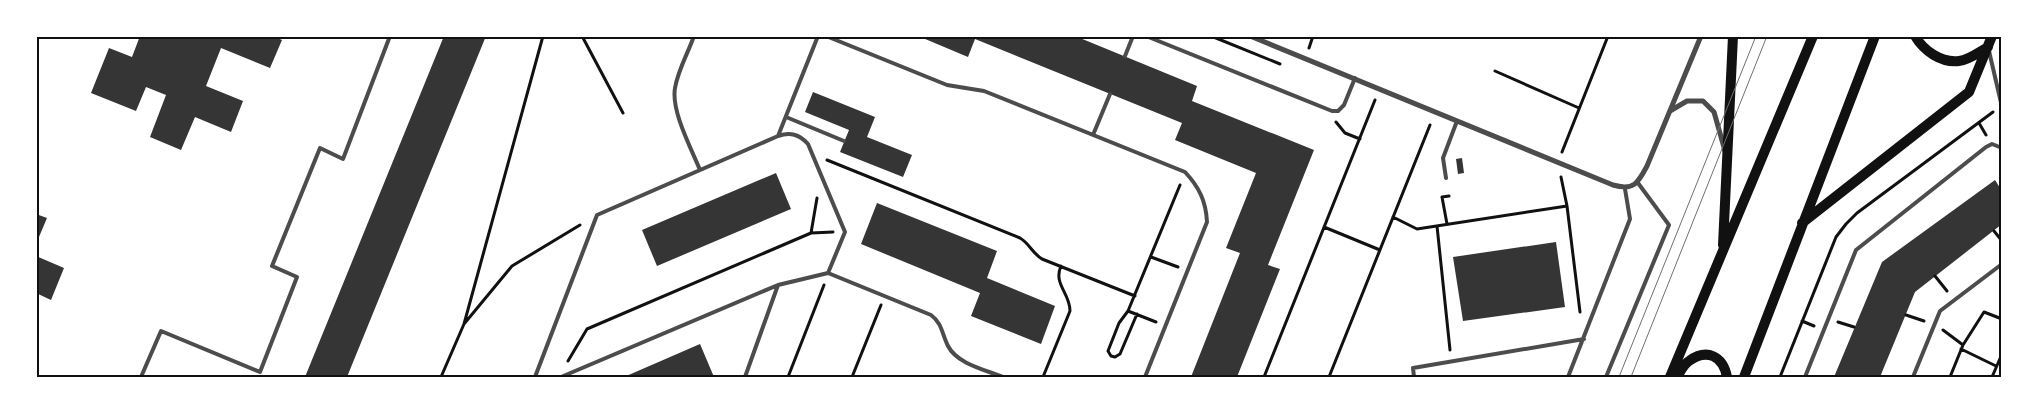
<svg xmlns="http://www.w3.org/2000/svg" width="2038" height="413" font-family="Lato,sans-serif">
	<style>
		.building { fill: #353535 }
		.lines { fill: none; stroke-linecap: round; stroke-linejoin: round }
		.path { stroke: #111; stroke-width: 3 }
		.service { stroke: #4c4c4c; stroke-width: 4 }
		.minor { stroke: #4c4c4c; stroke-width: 5 }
		.secondary { stroke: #111; stroke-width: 10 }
		.tram { stroke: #707070; stroke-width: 1 }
		.neatline { fill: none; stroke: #111; stroke-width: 2 }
	</style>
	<rect width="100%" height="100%" fill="#fff"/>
	<path class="building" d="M 140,36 L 273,36 L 282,40 L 270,68 L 221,48 L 206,86 L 243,101 L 231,132 L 195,117 L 181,150 L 150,137 L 166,95 L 146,87 L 136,111 L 91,93 L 109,48 L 132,57 Z
		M 444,36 L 486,36 L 347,377 L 305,377 Z
		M 918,36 L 1075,36 L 1197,86 L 1192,101 L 1314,150 L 1268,265 L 1280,269 L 1237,377 L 1191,377 L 1240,253 L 1226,248 L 1256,173 L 1175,140 L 1182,123 L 975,39 L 968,57 Z
		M 813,92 L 875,117 L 867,137 L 912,155 L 903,177 L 840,152 L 849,130 L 805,112 Z
		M 1462,158 L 1464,173 L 1458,174 L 1456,159 Z
		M 776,173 L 791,209 L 657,266 L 642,230 Z
		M 1995,180 L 2002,191 L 2002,224 L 1915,292 L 1880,377 L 1834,377 L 1882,262 Z
		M 877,203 L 997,251 L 987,278 L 1055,306 L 1041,344 L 971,316 L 980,293 L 861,244 Z
		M 36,214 L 47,218 L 36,244 Z
		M 1556,242 L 1565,307 L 1463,321 L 1453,257 Z
		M 36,256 L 64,268 L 51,300 L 36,293 Z
		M 700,344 L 714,377 L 624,377 Z"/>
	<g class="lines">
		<path class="path" d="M 582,36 L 623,113
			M 1211,36 L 1280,64
			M 1309,48 L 1313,36
			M 1495,71 L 1579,108
			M 1336,122 L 1345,133 L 1360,139
			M 1979,123 L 1986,135
			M 1562,152 L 1608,36
			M 827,160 L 1020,238 C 1029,243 1032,253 1042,259 L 1135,296
			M 1561,177 L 1567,206 L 1580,312
			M 1393,217 L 1417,229 L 1567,206
			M 1447,224 L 1442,197 L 1449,196
			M 1437,226 L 1450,350
			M 1324,227 L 1380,250
			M 1994,231 L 2002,241
			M 811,233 L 833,232
			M 1151,257 L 1178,267
			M 1935,276 L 1947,291
			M 1128,311 L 1119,323 L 1108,351 L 1111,356 L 1115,357 L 1120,354 L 1137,314
			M 1906,315 L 1924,321
			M 1802,321 L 1814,326
			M 1156,322 L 1128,311 L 1180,185
			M 1838,322 L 1854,327
			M 464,324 L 543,36
			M 1943,330 L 1963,345 L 1950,377
			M 1963,345 L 1984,312 L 2002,319
			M 1961,349 L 1996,366
			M 568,361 L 587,329 L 811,233 L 817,198
			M 441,377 L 464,324 L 512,266 L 580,225
			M 788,377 L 824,285
			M 852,377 L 881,305
			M 1043,377 L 1070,311 C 1070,293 1053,284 1061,266
			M 1264,377 L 1375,100
			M 1329,377 L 1430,125
			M 1780,377 L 1836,237 L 1846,224 L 1857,213 L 1993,112
			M 1992,377 L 2002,354"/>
		<path class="service" d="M 694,36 C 688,53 678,70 675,88 C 671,111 691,148 700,170
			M 826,36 L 947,85 L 984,91 L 1185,172 C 1199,187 1206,201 1207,222 L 1145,377
			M 1146,36 L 1332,111 L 1338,111 L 1344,105 L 1355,78
			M 1989,51 L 2002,107
			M 1125,56 L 1133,36
			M 786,117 L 844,141
			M 1093,135 L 1110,94
			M 778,136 L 818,36
			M 1446,178 L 1443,158 L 1457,121
			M 141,377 L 161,331 L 260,372 L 297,277 L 272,266 L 320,148 L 343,159 L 390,36
			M 535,377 L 597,215 L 778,136 C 790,132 799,134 808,144 L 845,232 L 828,273
			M 561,377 L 778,285 L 828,273 L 931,315 C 942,323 942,334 948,346 C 957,364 986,370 1003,377
			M 745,377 L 778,285
			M 1414,377 L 1413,368 L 1584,339
			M 1568,377 L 1630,219 L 1625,189
			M 1606,377 L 1669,225 L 1638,183
			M 1805,377 L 1856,250 L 1986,147 L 1992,144 L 2002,148
			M 1913,377 L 1940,311 L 2002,264"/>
		<path class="minor" d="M 1250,36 L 1613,185 C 1634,191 1638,183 1647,166 L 1701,36
			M 1670,111 L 1687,101 L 1703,101 L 1714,112 L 1725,151"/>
		<path class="secondary" d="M 1915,36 C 1924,51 1941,63 1959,61 C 1969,60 1979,52 1988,47
			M 1802,223 L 1969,92 L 1992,36
			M 1723,245 L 1733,36
			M 1670,377 L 1813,36
			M 1677,377 C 1680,372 1684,364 1689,361 C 1707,348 1723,356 1727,377
			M 1744,377 L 1875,36"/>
		<path class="tram" d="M 1619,377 L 1756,36
			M 1631,377 L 1767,36"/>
	</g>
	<rect width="2038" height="413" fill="none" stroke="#ffffff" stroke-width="75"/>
	<rect x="38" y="38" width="1962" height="338" class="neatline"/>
</svg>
